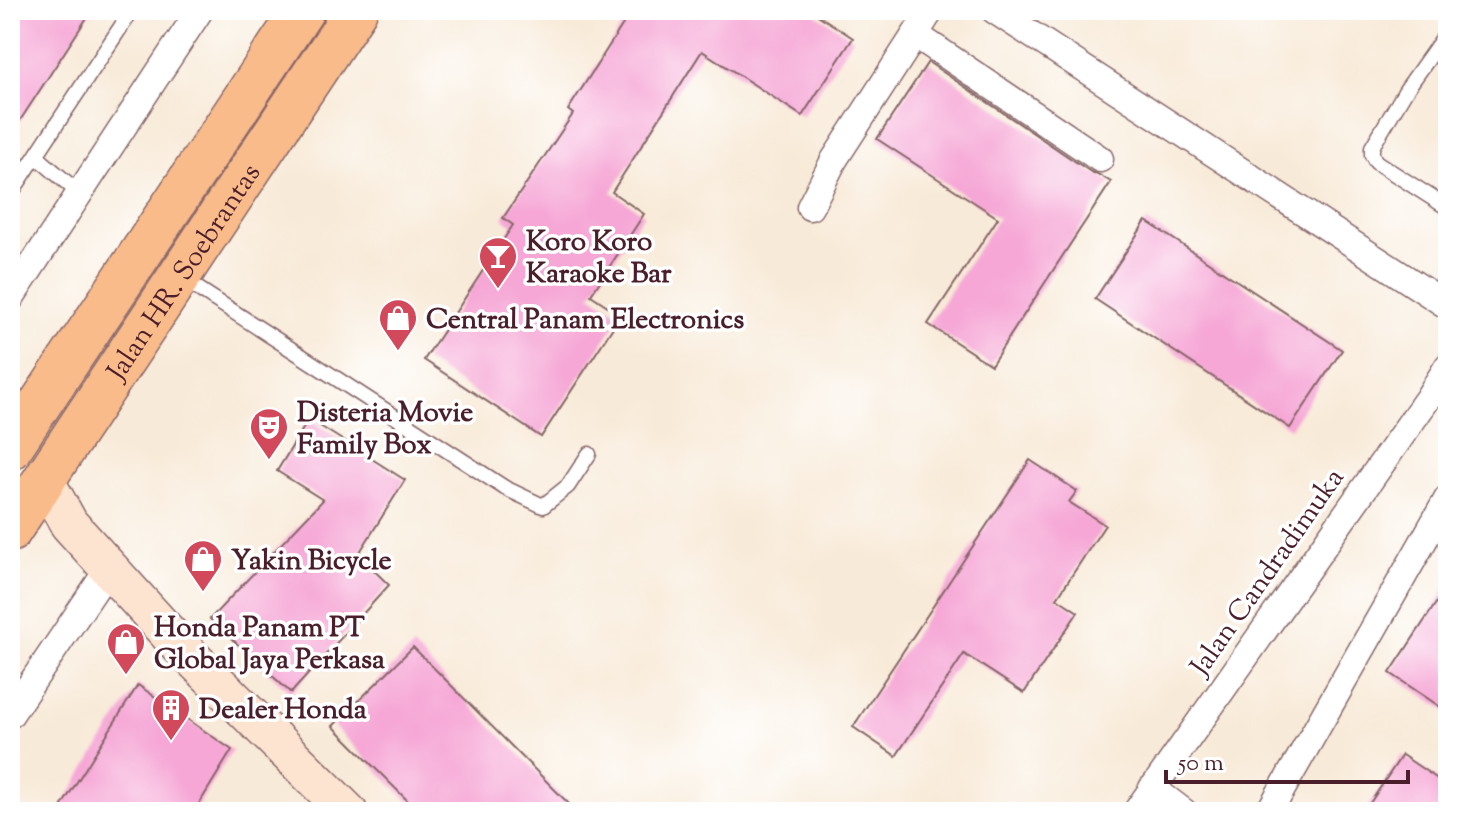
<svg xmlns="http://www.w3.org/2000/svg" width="1458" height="822" font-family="'Sorts Mill Goudy',serif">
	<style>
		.building { fill: #f6a7d6 }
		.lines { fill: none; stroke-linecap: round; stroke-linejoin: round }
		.lane-casing { stroke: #876668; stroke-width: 17 }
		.street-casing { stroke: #876668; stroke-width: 29 }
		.secondary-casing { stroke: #876668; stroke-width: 41 }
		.primary-casing { stroke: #876668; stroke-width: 45 }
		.lane { stroke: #fff; stroke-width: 14 }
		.street { stroke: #fff; stroke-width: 26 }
		.secondary { stroke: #fde4d1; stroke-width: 38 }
		.primary { stroke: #fabb8b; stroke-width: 42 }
		.labels { text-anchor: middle; stroke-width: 7; stroke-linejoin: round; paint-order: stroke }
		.poi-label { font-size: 28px; font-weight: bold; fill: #4a1f2b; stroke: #fff; text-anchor: start }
		.street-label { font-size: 28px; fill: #4a1f2b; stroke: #fff }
	</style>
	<rect width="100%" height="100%" fill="#fff"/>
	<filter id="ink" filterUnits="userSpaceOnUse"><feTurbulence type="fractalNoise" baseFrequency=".0125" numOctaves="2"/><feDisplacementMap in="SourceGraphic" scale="16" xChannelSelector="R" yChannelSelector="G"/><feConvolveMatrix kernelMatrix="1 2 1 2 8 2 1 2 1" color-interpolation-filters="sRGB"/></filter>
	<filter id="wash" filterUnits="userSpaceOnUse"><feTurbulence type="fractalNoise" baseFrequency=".006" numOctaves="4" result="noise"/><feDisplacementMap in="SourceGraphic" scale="32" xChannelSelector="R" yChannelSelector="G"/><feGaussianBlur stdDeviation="1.8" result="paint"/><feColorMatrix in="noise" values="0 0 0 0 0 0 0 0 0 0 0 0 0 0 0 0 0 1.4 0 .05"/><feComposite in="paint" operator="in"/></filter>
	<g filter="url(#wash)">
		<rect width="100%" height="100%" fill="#f8ead8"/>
		<g id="blocks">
			<path class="building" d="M 10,10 L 92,10 L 10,136 Z
				M 632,10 L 810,10 L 853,38 L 802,116 L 702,51 L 612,192 L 644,214 L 591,295 L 621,315 L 541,437 L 424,360 L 513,225 L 503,218 L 573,114 L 568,110 Z
				M 928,62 L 1091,172 L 1099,175 L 1111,182 L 991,365 L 928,324 L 998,218 L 877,139 Z
				M 1146,221 L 1342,350 L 1290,428 L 1095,299 Z
				M 309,419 L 405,480 L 358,555 L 389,585 L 291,693 L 210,619 L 323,500 L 277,471 Z
				M 1030,460 L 1077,491 L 1069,502 L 1105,525 L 1057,598 L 1078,612 L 1024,693 L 964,654 L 896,756 L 853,727 Z
				M 1448,585 L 1448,712 L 1390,673 Z
				M 413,647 L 577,812 L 419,812 L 333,726 Z
				M 138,685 L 232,750 L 194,812 L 58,812 Z
				M 1402,755 L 1448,786 L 1448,812 L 1364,812 Z"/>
		</g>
	</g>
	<g filter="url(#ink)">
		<use href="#blocks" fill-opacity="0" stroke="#876668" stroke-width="2"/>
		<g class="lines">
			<defs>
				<path id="lane" d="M 1448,31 L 1406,90 L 1372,147 L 1372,155 L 1376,162 L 1448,208
					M 36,156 L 80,194
					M 10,195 L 132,10
					M 183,279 L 505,488 L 543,506 L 568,486 L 589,454"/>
				<path id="street" d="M 994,10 L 1448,306
					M 916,35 L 1100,159
					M 810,207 L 834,160 L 931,10
					M 10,299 L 200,10
					M 10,715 L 109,568
					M 1152,788 L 1184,812
					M 1136,812 L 1428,398 L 1448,366
					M 1269,812 L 1448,498"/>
				<path id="secondary" d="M 44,479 L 69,524 L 177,643 L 348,812"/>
				<g id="primary">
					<path d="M 10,449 L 303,10"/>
					<path id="s1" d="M 10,531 L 356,10"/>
				</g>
			</defs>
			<use href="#lane" class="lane-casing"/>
			<use href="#street" class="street-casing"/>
			<use href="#secondary" class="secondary-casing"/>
			<use href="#primary" class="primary-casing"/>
			<use href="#lane" class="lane"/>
			<use href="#street" class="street"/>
			<use href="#secondary" class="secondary"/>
			<use href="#primary" class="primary"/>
		</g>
	</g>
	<defs>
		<symbol id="bar-pin" viewBox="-11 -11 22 30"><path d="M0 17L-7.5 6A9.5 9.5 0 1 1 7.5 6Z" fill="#d1495b" stroke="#fff"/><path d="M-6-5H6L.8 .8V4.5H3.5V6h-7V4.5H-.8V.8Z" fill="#fff"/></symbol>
		<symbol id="shop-pin" viewBox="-11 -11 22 30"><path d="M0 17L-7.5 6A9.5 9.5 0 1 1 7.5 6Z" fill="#d1495b" stroke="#fff"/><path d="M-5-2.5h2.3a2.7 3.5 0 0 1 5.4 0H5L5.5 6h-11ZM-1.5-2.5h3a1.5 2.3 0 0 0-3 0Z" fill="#fff"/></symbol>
		<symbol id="theatre-pin" viewBox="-11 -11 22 30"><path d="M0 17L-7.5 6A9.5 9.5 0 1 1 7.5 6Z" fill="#d1495b" stroke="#fff"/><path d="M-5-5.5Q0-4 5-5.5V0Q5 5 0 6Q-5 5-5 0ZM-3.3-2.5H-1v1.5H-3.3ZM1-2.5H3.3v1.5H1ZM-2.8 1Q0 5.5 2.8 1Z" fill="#fff"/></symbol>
		<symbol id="building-pin" viewBox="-11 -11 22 30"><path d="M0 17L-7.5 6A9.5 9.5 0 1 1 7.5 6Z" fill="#d1495b" stroke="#fff"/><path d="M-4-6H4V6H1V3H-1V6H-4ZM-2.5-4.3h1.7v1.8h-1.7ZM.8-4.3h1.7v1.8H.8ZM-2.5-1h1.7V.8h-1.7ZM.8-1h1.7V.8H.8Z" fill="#fff"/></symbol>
	</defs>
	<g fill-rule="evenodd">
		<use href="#bar-pin" x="476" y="234" width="44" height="60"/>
		<use href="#shop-pin" x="376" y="296" width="44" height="60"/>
		<use href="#theatre-pin" x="247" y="405" width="44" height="60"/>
		<use href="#shop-pin" x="181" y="537" width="44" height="60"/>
		<use href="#shop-pin" x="104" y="620" width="44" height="60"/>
		<use href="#building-pin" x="149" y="686" width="44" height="60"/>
	</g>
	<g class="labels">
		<g class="poi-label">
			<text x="526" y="250">Koro Koro<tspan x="526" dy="32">Karaoke Bar</tspan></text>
			<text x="426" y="328">Central Panam Electronics</text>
			<text x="297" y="421">Disteria Movie<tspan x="297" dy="32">Family Box</tspan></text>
			<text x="231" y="569">Yakin Bicycle</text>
			<text x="154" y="636">Honda Panam PT<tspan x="154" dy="32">Global Jaya Perkasa</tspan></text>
			<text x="199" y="718">Dealer Honda</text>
		</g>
		<g class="street-label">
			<text dy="10" stroke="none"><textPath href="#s1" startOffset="312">Jalan HR. Soebrantas</textPath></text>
			<text transform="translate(1266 571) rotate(-55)" y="10">Jalan Candradimuka</text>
		</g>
	</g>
	<rect width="1458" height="822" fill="none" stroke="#fff" stroke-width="40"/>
	<path d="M1166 770v12h242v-12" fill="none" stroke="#4a1f2b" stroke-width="4"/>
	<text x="1178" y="770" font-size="24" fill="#4a1f2b" stroke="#ffffff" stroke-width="6" paint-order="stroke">50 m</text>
</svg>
